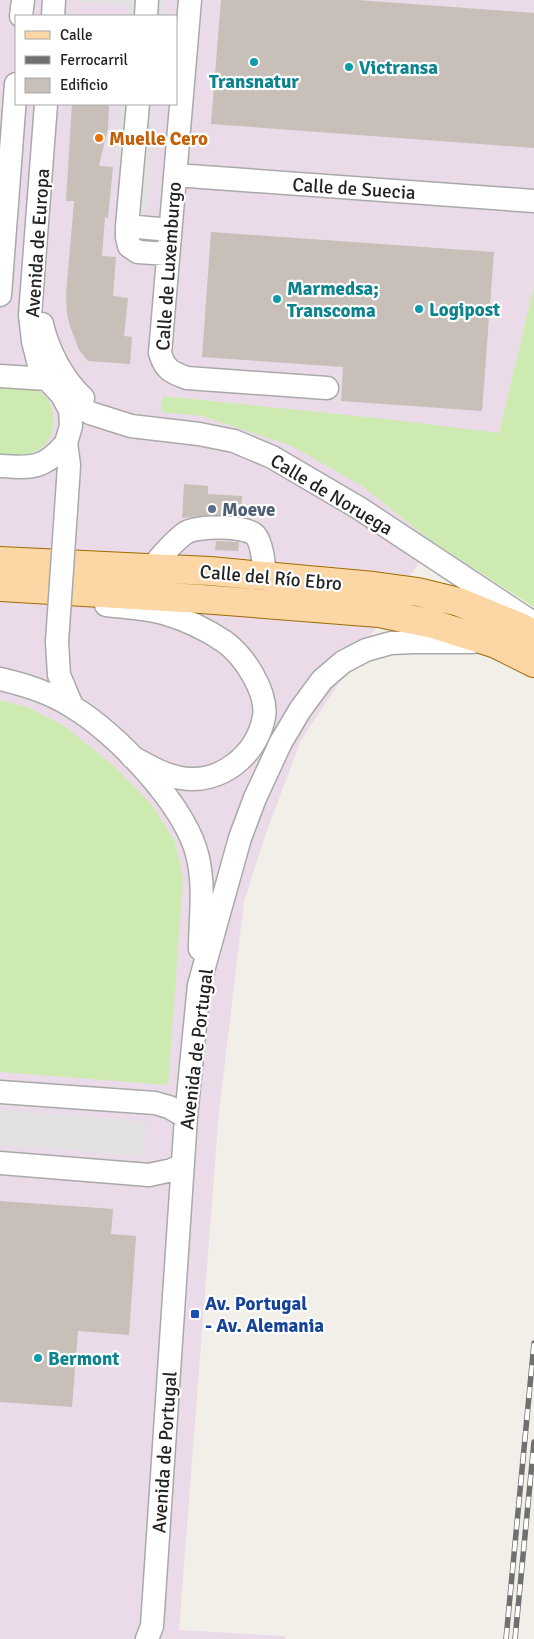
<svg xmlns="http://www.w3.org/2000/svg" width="534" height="1639" font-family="Signika,sans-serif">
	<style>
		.industrial { fill: #ebdbe8; fill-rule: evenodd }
		.grass { fill: #cdebb0 }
		.parking { fill: #e2e2e2 }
		.building { fill: #c7bfb8 }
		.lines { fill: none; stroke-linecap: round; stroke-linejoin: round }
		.minor-casing { stroke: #a9a9a9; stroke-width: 25 }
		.major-casing { stroke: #a06b00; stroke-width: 30 }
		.minor { stroke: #fff; stroke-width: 22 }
		.major { stroke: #fcd6a4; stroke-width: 28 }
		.rail-casing { stroke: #707070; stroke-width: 5.5 }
		.rail { stroke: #fff; stroke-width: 4; stroke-dasharray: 11; stroke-linecap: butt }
		.minor-bridge-casing { stroke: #a9a9a9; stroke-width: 25; stroke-linecap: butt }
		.minor-bridge { stroke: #fff; stroke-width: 22 }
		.culture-dot { fill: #0f9aa8; stroke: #fff; stroke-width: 2 }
		.food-dot { fill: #e8710a; stroke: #fff; stroke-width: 2 }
		.service-dot { fill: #5c6f8a; stroke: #fff; stroke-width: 2 }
		.transit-dot { fill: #1a4fb4; stroke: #fff; stroke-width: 2 }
		.labels { text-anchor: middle; stroke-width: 4.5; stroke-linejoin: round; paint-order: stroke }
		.culture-label { font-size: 19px; font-weight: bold; fill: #0d838f; stroke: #fff; text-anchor: start }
		.food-label { font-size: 19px; font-weight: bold; fill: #c56008; stroke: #fff; text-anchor: start }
		.street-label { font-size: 19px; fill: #222; stroke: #fff }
		.service-label { font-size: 19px; font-weight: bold; fill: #4e5e75; stroke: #fff; text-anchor: start }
		.transit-label { font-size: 19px; font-weight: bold; fill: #164399; stroke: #fff; text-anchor: start }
	</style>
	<rect width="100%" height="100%" fill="#f2efe9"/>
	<path class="industrial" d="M 0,0 L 534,0 L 534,286 L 499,433 L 433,542 L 301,740 L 265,836 L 244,902 L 219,1112 L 179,1630 L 284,1636 L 286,1639 L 0,1639 ZM 16,16 L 176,16 L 176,104 L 16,104 Z"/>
	<path class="grass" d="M 534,286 L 534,607 L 433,542 L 362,486 L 292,446 L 202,416 L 161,412 L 163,396 L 386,419 L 499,433 Z
		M 0,387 C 11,387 25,386 35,390 C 58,397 59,435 41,448 C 29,457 14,455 0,454 Z
		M 0,700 L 27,707 L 63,725 L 114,766 L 153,806 L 175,842 L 183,879 L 168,1085 L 0,1072 Z"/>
	<path class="parking" d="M 80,0 L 164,0 L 162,16 L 127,16 L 128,5 L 80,2 Z
		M 120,104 L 155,104 L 147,212 L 122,209 L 126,165 L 114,162 Z
		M 0,1110 L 146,1122 L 143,1156 L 0,1145 Z"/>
	<path class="building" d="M 221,0 L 357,0 L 534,13 L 534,148 L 211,124 Z
		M 72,104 L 109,104 L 108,128 L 99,166 L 113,167 L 108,218 L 105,217 L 102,256 L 116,257 L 113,296 L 128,298 L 124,336 L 132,337 L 130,364 L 88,361 L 79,350 L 70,326 L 67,314 L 66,295 L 74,201 L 66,201 Z
		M 211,232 L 494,252 L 482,411 L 341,401 L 343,367 L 202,357 Z
		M 184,484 L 208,486 L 208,494 L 242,496 L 241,516 L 211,515 L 182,518 Z
		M 216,541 L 239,542 L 238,551 L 215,550 Z
		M 0,1201 L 113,1209 L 111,1234 L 136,1236 L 129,1335 L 78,1331 L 72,1407 L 0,1402 Z"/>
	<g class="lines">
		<defs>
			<path id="minor" d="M 190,0 L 160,353 C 165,370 171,372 187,378 L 327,388
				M 21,16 L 23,0
				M 53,16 L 54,0
				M 146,16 L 147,0
				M 46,104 L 30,315 L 33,341 L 40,369 L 47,379 L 62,395 L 70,410 L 71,426 L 66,443 L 69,465 L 68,481
				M 175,175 L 534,201
				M 127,226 L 138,104
				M 168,254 L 138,252 L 129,246 L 127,237 L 127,226 L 170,230
				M 0,295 L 16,84
				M 42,324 C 48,351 63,379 83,398
				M 0,376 L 47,379
				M 62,395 L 90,413 L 131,426 L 199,434 L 234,441 L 272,457 L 359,508 L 527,619 L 534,625
				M 0,466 C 33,468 44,469 66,443
				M 151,568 C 160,558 176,538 187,532 C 199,526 245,525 255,535 C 262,542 264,565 265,576
				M 106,605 C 124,607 145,608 163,613 C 184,619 206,629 225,642 C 244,656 268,692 264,717 C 257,755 220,785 181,778 C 163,775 147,765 132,757
				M 57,642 L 59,675 L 72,706
				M 0,679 C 25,685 49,692 71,706 C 116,732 187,807 198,858 C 205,890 200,918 200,949
				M 0,1092 L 155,1103 L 169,1107 L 186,1117
				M 0,1163 L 149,1175 L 172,1170 L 183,1164
				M 147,1639 L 152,1626 L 186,1117 L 199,985 L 240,838 L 255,798 L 281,742 L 300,710 L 322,680 L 343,662 L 366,650 L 391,643 L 415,642 L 473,642"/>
			<path id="major" d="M 0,561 L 210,571 L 374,586 L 418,592 L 459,602 L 522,628 L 534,635
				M 0,587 L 201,599 L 379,613 L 433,624 L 496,644 L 534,663"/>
		</defs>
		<use href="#minor" class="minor-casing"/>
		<use href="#major" class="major-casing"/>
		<use href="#minor" class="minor"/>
		<use href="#major" class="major"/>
		<defs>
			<path id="rail" d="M 506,1639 L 534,1343
				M 515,1639 L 534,1442"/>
		</defs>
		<use href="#rail" class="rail-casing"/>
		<use href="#rail" class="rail"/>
		<defs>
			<path id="minor-bridge" d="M 57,642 L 68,481"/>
		</defs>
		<use href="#minor-bridge" class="minor-bridge-casing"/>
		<use href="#minor-bridge" class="minor-bridge"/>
	</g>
	<g class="culture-dot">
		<circle cx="254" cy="62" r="5"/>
		<circle cx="349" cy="67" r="5"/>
		<circle cx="277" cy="299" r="5"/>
		<circle cx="419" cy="309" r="5"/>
		<circle cx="38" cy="1358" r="5"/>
	</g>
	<circle class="food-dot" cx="99" cy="138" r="5"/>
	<circle class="service-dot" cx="212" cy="509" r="5"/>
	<rect class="transit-dot" x="190" y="1309" width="10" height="10" rx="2.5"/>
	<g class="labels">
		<g class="culture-label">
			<text x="359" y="74">Victransa</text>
			<text x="254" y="88" text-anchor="middle">Transnatur</text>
			<text x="287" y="295">Marmedsa;<tspan x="287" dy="22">Transcoma</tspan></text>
			<text x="429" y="316">Logipost</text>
			<text x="48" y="1365">Bermont</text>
		</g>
		<g class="food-label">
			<text x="109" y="145">Muelle Cero</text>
		</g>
		<g class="street-label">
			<text transform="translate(354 188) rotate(4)" y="7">Calle de Suecia</text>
			<text transform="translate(37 243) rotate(-86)" y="7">Avenida de Europa</text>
			<text transform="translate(168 266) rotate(-86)" y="7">Calle de Luxemburgo</text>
			<text transform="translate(332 494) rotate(31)" y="7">Calle de Noruega</text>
			<text transform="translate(271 577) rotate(5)" y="7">Calle del Río Ebro</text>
			<text transform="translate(196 1049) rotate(-83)" y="7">Avenida de Portugal</text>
			<text transform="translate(164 1452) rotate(-86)" y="7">Avenida de Portugal</text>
		</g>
		<g class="service-label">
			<text x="222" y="516">Moeve</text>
		</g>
		<g class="transit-label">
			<text x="205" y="1310">Av. Portugal<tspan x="205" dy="22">- Av. Alemania</tspan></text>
		</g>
	</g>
	<rect x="15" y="15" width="162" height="90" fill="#ffffff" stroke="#a7a7a7"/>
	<rect x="25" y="31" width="25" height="8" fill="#fcd6a4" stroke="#a7a7a7"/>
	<text x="60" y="40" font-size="15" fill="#222222">Calle</text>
	<rect x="25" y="56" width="25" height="8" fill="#707070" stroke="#a7a7a7"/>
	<text x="60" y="65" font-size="15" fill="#222222">Ferrocarril</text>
	<rect x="25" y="78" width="25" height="15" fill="#c7bfb8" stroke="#a7a7a7"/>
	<text x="60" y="90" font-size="15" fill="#222222">Edificio</text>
</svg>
